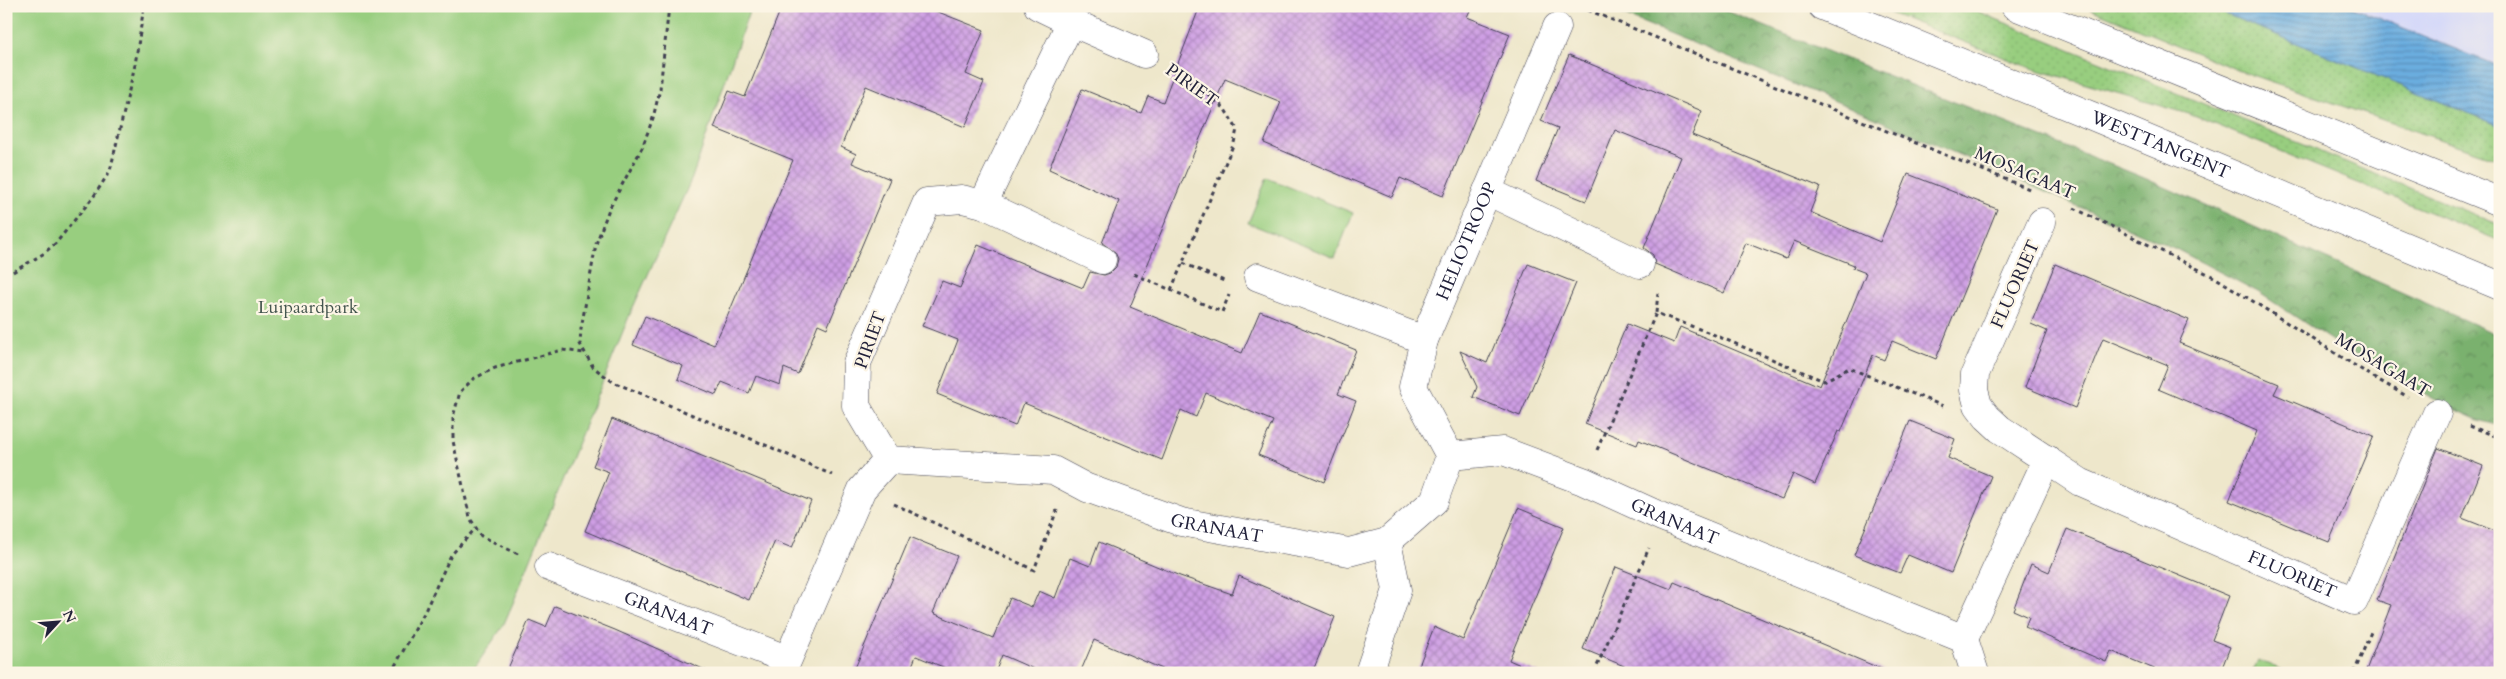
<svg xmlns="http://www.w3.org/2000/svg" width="2506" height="679" font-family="Cardo,serif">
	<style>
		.built { fill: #d4d8f9 }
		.grass { fill: url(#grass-dots); stroke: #5d785d }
		.forest { fill: url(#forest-crowns); stroke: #4e6a54 }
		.park { fill: #98ce7f; stroke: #5d785d }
		.water { fill: url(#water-rules); stroke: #46688d }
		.building { fill: url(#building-cross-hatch) }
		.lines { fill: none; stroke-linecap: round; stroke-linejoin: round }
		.street-casing { stroke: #414051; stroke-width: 29 }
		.secondary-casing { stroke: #414051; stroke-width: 29 }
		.path { stroke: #414051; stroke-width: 3; stroke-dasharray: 4 4; stroke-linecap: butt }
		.street { stroke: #fff; stroke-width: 28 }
		.secondary { stroke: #fff; stroke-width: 28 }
		.labels { text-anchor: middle; stroke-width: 4.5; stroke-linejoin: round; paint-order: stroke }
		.street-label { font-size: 18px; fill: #22223b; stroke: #fcf5e5 }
		.park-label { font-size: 18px; fill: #45564f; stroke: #fcf5e5 }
	</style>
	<defs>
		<pattern id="grass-dots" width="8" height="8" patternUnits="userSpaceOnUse" patternTransform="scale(1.25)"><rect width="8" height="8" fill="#98ce7f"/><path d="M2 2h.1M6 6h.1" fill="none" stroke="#83b16f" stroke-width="1.8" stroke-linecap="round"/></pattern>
		<pattern id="forest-crowns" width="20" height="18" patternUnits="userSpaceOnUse" patternTransform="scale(1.25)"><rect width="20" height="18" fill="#7ab16e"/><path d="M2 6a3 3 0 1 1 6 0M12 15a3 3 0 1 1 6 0" fill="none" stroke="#64905c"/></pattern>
		<pattern id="water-rules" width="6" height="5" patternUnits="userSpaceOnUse" patternTransform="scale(1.25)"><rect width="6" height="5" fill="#6baddf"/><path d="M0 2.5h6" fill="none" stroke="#588cb6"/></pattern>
		<pattern id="building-cross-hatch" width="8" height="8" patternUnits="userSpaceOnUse" patternTransform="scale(1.25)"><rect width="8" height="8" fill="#ce9ee4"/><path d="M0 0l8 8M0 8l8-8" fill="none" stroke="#a780ba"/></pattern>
	</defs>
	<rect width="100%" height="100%" fill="#fcf5e5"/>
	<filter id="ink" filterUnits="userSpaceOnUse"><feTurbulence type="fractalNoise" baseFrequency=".02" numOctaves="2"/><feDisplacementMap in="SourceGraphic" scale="10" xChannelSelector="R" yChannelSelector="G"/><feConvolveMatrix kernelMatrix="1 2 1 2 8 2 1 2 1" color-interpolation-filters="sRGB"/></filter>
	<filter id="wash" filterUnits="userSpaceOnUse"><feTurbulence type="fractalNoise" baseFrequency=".0096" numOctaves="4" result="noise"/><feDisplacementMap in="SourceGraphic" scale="20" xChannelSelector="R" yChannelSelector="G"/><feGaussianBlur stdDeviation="1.12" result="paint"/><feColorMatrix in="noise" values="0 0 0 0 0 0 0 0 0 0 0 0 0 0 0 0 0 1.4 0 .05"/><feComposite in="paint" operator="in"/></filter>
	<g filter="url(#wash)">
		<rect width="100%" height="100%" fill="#eee7cb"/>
		<path class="built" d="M 2280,6 L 2500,6 L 2500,98 Z"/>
		<path class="grass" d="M 1872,6 L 1964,6 L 2500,225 L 2500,241 L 2189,114 L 2031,68 Z
			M 2083,6 L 2206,6 L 2500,126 L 2500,160 L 2240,71 Z"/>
		<path class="forest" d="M 1602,6 L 1714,6 L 2142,177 L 2500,336 L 2500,426 L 2479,420 L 2443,404 L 2340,346 L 2258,292 L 2176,249 L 1840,103 Z"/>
		<path class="park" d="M 6,6 L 751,6 L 692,178 L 630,314 L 513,603 L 503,626 L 471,673 L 6,673 Z
			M 1267,178 L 1353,213 L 1335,258 L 1248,223 Z
			M 2258,660 L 2289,673 L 2252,673 Z"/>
		<path class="water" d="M 2206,6 L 2349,6 L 2500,67 L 2500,126 Z"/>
		<g id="blocks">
			<path class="building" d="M 782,6 L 923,6 L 984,30 L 966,74 L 984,82 L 965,127 L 866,86 L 841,147 L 856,154 L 852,163 L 890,179 L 827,328 L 818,324 L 798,374 L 784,368 L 780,385 L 756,376 L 749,393 L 722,382 L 716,395 L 678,379 L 683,366 L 633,345 L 645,316 L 714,345 L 728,315 L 793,160 L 714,128 L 729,91 L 745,97 Z
				M 1200,6 L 1472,6 L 1467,17 L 1510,34 L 1443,196 L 1400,178 L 1392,197 L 1264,143 L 1281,102 L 1225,79 L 1193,155 L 1130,307 L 1242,353 L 1260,311 L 1356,350 L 1338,394 L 1356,401 L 1324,482 L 1258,455 L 1273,421 L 1206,393 L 1196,417 L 1181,410 L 1162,460 L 1024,403 L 1015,426 L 937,394 L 958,340 L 922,326 L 942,281 L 960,288 L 978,245 L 1083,288 L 1090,272 L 1104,275 L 1110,273 L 1116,267 L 1118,259 L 1115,252 L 1102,243 L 1119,201 L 1049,169 L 1082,89 L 1141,113 L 1148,96 L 1163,102 Z
				M 1569,55 L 1702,111 L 1692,135 L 1820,187 L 1810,212 L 1880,242 L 1908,174 L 1997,209 L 1936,359 L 1892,341 L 1884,360 L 1873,355 L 1841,432 L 1838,431 L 1815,484 L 1793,474 L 1782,499 L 1639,440 L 1637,445 L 1585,424 L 1627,324 L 1674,343 L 1680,327 L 1820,386 L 1866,273 L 1853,268 L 1854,265 L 1794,241 L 1786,259 L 1746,243 L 1724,293 L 1655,264 L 1653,255 L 1644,248 L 1681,157 L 1615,130 L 1586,201 L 1536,181 L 1558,128 L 1541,121 Z
				M 1528,264 L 1576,283 L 1520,416 L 1473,397 L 1477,387 L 1460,351 L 1487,363 Z
				M 2055,264 L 2189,320 L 2179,343 L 2279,384 L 2274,394 L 2374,436 L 2329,542 L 2229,501 L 2257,431 L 2158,389 L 2168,365 L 2103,338 L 2075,408 L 2025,387 L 2047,331 L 2031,324 Z
				M 612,419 L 811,501 L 792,548 L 775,541 L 749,600 L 585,531 L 609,472 L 593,466 Z
				M 1910,421 L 1955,439 L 1948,458 L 1991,476 L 1951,573 L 1908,555 L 1900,573 L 1854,555 Z
				M 2438,448 L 2483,466 L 2462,518 L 2500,533 L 2500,673 L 2365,673 L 2391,605 L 2377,600 Z
				M 1518,508 L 1564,527 L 1509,660 L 1539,673 L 1416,673 L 1434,627 L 1463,640 Z
				M 2067,529 L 2229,596 L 2212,640 L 2230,647 L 2220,673 L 2164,673 L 2111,651 L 2106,662 L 2025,627 L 2029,617 L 2013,610 L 2031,564 L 2049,572 Z
				M 910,537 L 957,556 L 933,613 L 993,638 L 1010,598 L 1032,607 L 1039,591 L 1055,598 L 1070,558 L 1090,566 L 1099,542 L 1180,576 L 1232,594 L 1239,576 L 1335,617 L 1312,673 L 1172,673 L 1094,640 L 1080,673 L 1043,673 L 1002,655 L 995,673 L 958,673 L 916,656 L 909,673 L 853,673 Z
				M 1616,567 L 1671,589 L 1674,582 L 1891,673 L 1641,673 L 1583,649 Z
				M 555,606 L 615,630 L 712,673 L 506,673 L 529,620 L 546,627 Z"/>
		</g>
	</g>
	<g filter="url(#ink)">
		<use href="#blocks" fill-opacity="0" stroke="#414051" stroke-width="1"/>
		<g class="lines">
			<defs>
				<g id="street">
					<path d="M 1071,22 L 1144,54"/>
					<path d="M 1487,191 L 1640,264"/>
					<path d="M 983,204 L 1071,22 L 1038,6"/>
					<path id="s1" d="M 2042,222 L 1975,374 L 1974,390 L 1978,405 L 1987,417 L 2000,429 L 2080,482 L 2354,601 L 2437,413"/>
					<path d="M 1258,277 L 1424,340"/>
					<path id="s2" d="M 1450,456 L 1503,451 L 1583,481 L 1662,517 L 1964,639 L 1975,673"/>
					<path id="s3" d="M 1450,456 L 1413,387 L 1424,340 L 1557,27"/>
					<path id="s4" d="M 888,460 L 1053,470 L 1087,488 L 1181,522 L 1349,552 L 1387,542 L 1434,501 L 1450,456"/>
					<path d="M 888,460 L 856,406 L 857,363 L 927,202 L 962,199 L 983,204 L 1102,260"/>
					<path id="s5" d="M 549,567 L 786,659"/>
					<path d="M 1964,639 L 2047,459"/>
					<path d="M 782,673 L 862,489 L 888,460"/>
					<path d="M 1369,673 L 1397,590 L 1387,542"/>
				</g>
				<g id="secondary">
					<path id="s6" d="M 1822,6 L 2092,116 L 2500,286"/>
					<path d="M 2015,6 L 2500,202"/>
				</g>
			</defs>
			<use href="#street" class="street-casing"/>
			<use href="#secondary" class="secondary-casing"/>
			<path class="path" d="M 669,6 L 660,89 L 653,118 L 642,148 L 609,209 L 596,244 L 581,329 L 580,344 L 593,367 L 613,382 L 768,446 L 832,475
				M 2489,6 L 2500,11
				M 1588,10 L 2032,190
				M 2074,208 L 2216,278 L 2370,375 L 2408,397
				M 1183,263 L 1224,281
				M 1134,274 L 1222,312 L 1229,295
				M 6,276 L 43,254 L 56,243 L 94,196 L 110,171 L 135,65 L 144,6
				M 1171,290 L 1234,143 L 1237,129 L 1224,108 L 1200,88 L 1173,71
				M 1658,293 L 1656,313 L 1710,333 L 1824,381 L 1849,368 L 1943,406
				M 2470,426 L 2500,438
				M 1597,450 L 1656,313
				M 894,504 L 1034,570 L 1057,510
				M 518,554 L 481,536 L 470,518 L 453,441 L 453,417 L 460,392 L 473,379 L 495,368 L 562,350 L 585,353
				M 391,673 L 424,613 L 451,555 L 476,528
				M 1594,673 L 1649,548
				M 2354,673 L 2371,632"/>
			<use href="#street" class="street"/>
			<use href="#secondary" class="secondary"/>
		</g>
	</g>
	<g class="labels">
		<g class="street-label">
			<text transform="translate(1192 85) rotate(36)" y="6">PIRIET</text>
			<text dy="6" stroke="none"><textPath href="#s6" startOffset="366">WESTTANGENT</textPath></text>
			<text transform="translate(2025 173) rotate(23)" y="6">MOSAGAAT</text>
			<text dy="6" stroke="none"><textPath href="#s3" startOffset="234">HELIOTROOP</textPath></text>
			<text transform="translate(2015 284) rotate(-66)" y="6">FLUORIET</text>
			<text transform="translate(870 340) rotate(-70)" y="6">PIRIET</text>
			<text transform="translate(2383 365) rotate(31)" y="6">MOSAGAAT</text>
			<text dy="6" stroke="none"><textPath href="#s2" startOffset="239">GRANAAT</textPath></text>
			<text dy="6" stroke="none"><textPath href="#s4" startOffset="340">GRANAAT</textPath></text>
			<text dy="6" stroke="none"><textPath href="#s1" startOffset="558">FLUORIET</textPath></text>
			<text dy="6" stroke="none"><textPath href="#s5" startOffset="128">GRANAAT</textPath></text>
		</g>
		<g class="park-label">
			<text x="308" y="313">Luipaardpark</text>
		</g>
	</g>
	<rect width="2506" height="679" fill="none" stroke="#fcf5e5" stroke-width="25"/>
	<g transform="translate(58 622) rotate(64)" stroke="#fcf5e5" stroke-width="4" paint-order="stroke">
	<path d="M0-4L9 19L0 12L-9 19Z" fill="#22223b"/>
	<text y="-8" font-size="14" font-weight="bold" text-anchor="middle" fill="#22223b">N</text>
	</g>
</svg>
